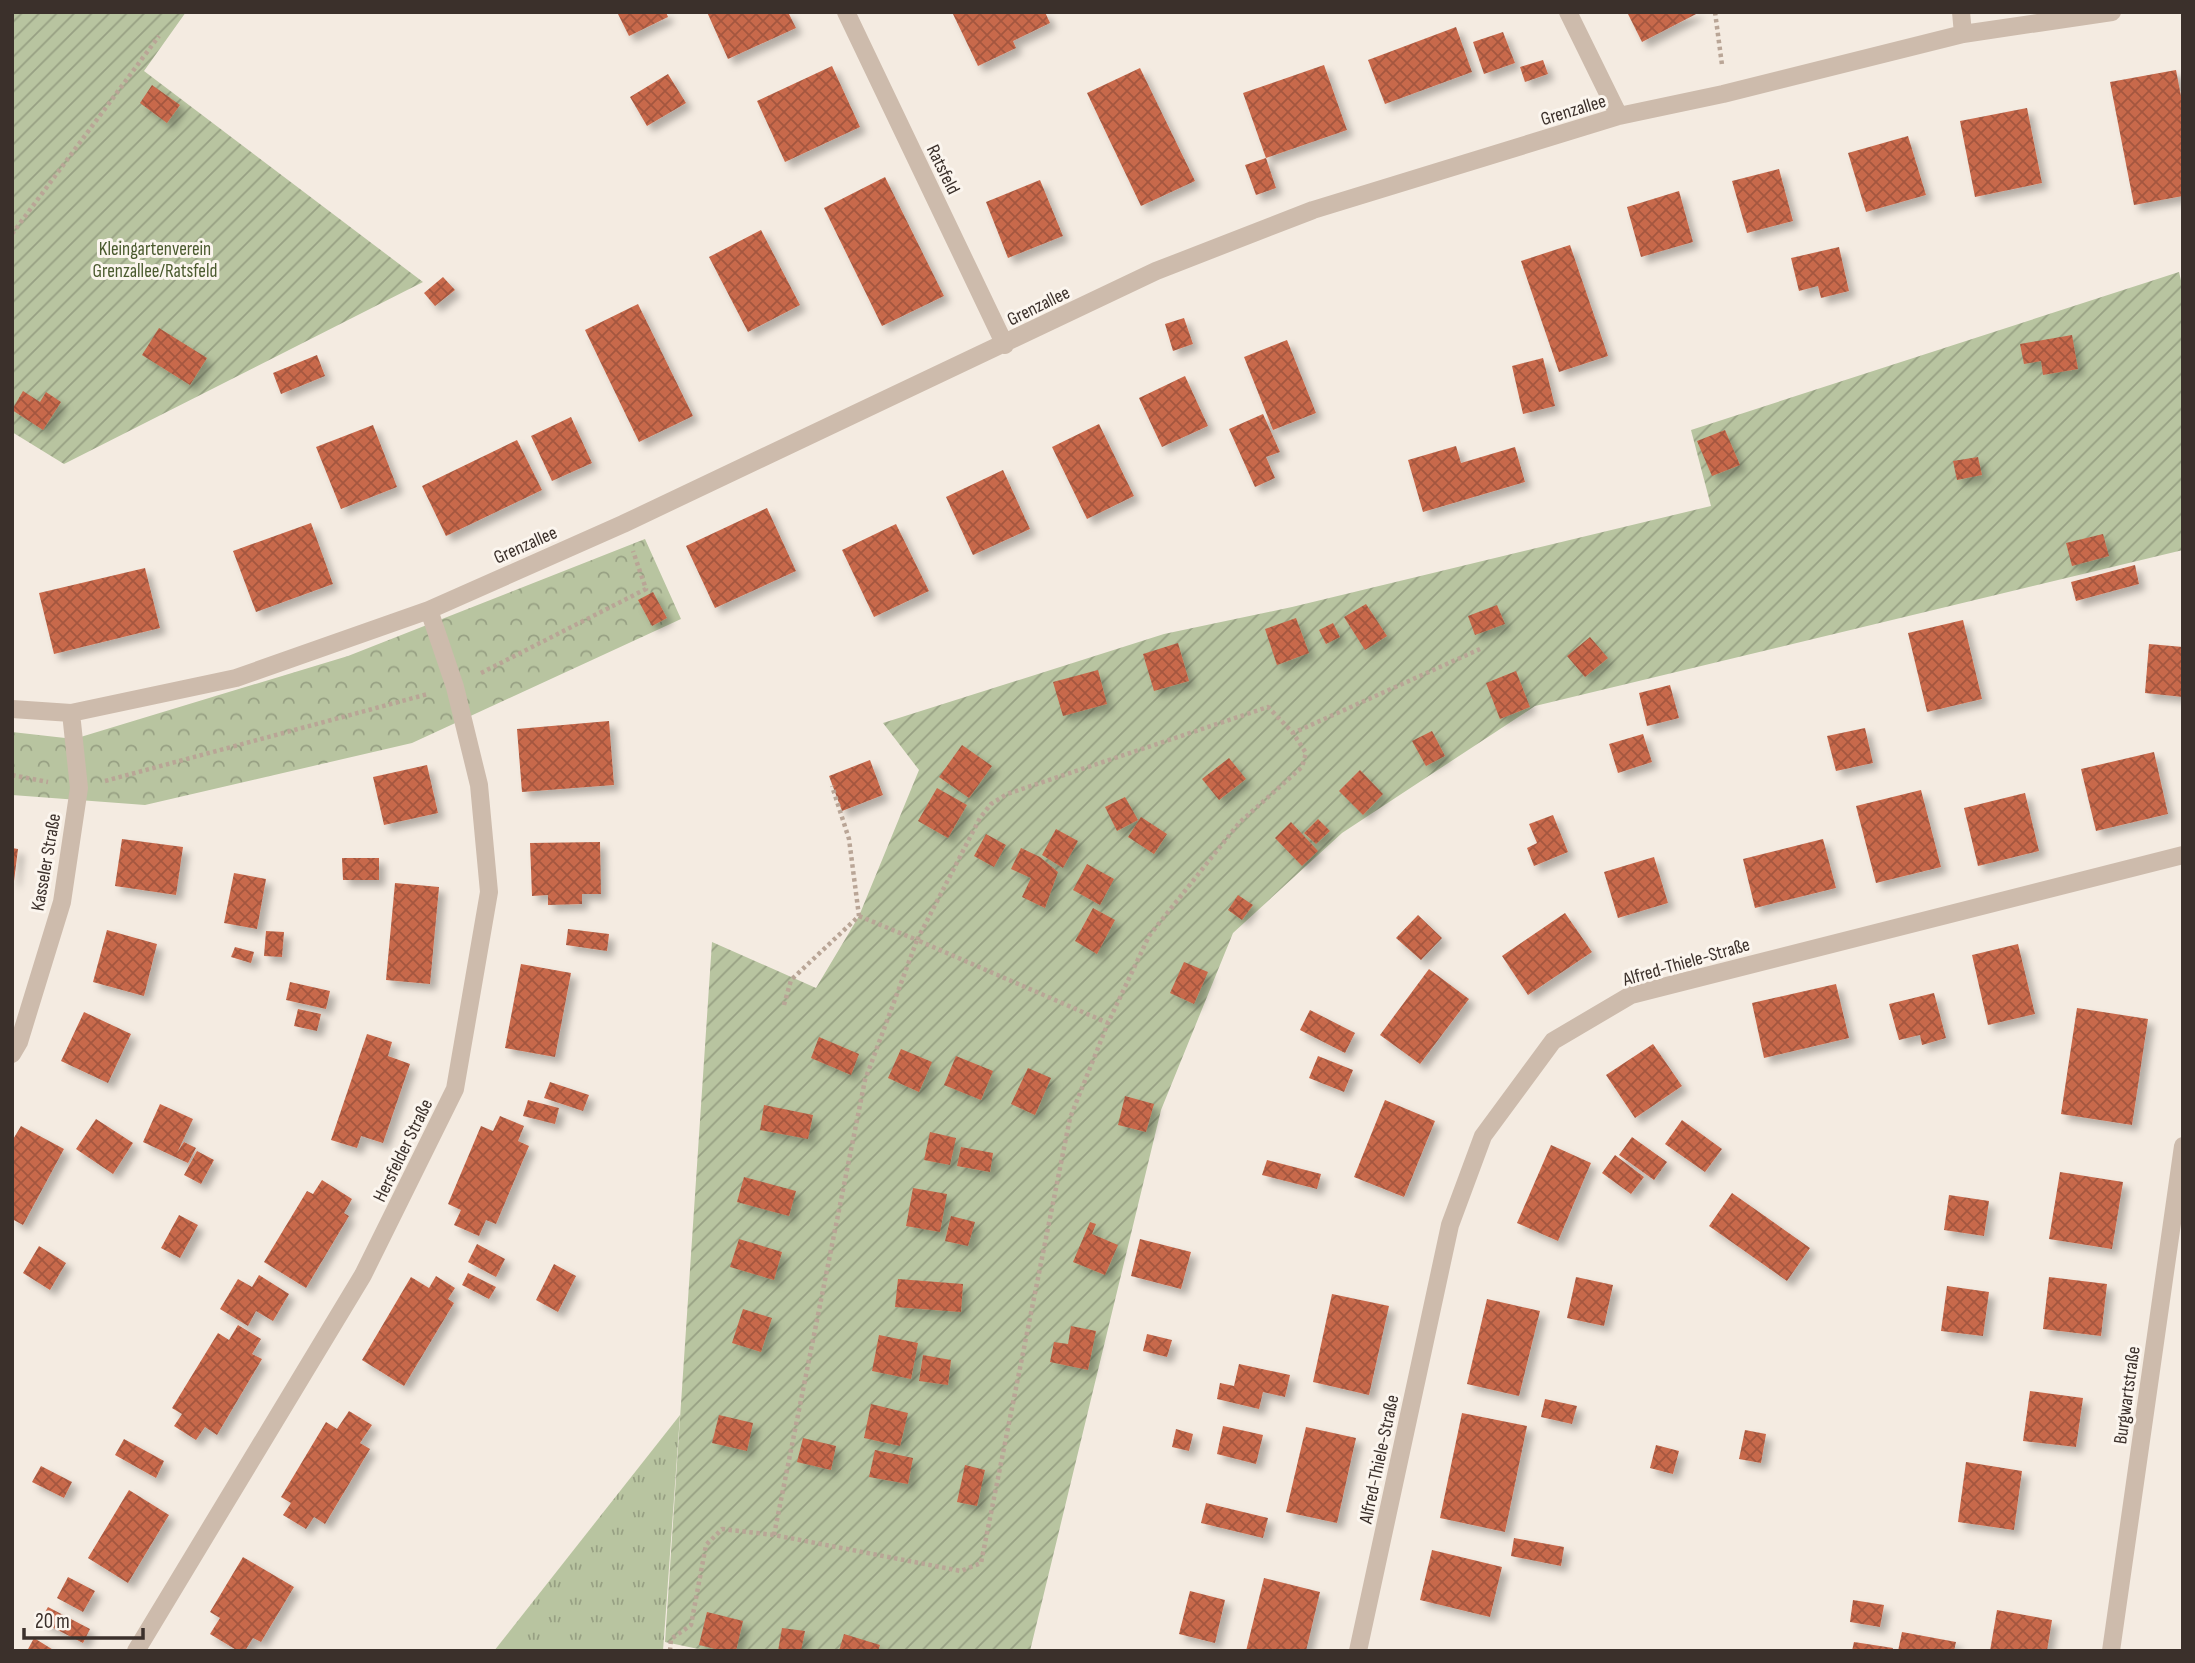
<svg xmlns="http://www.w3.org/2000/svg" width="2195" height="1663" font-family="'Sofia Sans Condensed',sans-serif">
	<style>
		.grass { fill: url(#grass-tufts) }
		.forest { fill: url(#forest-crowns) }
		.garden { fill: url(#garden-furrows) }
		.building { fill: url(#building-cross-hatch); filter: url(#shadow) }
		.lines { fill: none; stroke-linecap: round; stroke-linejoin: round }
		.path { stroke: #b9a596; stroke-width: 4.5; stroke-dasharray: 3.5 3.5; stroke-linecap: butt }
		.minor { stroke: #cdbbac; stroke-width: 18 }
		.labels { text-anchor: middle; stroke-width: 6; stroke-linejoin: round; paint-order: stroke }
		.street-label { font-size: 19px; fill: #3b302b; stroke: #fbf5ee }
		.park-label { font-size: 19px; fill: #4a5a2e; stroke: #fbf5ee }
	</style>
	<defs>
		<pattern id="grass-tufts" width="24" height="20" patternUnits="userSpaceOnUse" patternTransform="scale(1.75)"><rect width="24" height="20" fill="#b8c4a0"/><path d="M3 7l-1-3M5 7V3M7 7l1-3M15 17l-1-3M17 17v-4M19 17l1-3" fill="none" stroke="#97a083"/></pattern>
		<pattern id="forest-crowns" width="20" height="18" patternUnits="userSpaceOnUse" patternTransform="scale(1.75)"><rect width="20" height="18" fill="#b8c4a0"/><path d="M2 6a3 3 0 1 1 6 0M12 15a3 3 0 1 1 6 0" fill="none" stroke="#97a083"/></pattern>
		<pattern id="garden-furrows" width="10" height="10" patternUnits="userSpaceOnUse" patternTransform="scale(1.75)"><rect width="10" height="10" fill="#b8c4a0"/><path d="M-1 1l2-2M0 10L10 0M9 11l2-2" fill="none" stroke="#97a083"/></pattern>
		<pattern id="building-cross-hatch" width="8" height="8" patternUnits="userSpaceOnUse" patternTransform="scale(1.75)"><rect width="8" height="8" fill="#c8694b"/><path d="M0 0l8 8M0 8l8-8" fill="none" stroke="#a4573f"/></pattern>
		<filter id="shadow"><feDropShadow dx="6" dy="6" stdDeviation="3.5" flood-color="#0004"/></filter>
	</defs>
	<rect width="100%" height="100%" fill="#f4ebe1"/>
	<path class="grass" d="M 680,1415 L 663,1651 L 494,1651 Z"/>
	<path class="forest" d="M 645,539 L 681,619 L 412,743 L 145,805 L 12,795 L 12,732 L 74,739 L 348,656 Z"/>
	<path class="garden" d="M 12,12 L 186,12 L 144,71 L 423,282 L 64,464 L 12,432 Z
		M 2179,272 L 2183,289 L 2183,550 L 1535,706 L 1342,833 L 1233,933 L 1161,1110 L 1030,1651 L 708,1651 L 665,1642 L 712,942 L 816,988 L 859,916 L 919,770 L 883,723 L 1164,634 L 1292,607 L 1711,506 L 1691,430 Z"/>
	<path class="building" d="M 617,12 L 666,12 L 668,17 L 629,36 Z
		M 707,12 L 788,12 L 796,28 L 728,59 Z
		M 952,12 L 1045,12 L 1050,23 L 1013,41 L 1016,48 L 978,66 Z
		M 1627,12 L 1700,12 L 1642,42 Z
		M 1456,27 L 1472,72 L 1385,104 L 1368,60 Z
		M 1503,32 L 1515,63 L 1484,74 L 1473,42 Z
		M 1543,60 L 1548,74 L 1525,82 L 1520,67 Z
		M 1324,65 L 1347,130 L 1266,158 L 1276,188 L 1256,195 L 1245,165 L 1266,158 L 1243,93 Z
		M 832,66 L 860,127 L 785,162 L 757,101 Z
		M 1140,68 L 1195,181 L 1141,206 L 1087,93 Z
		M 2176,70 L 2183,107 L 2183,196 L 2134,205 L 2110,82 Z
		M 668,74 L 686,103 L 647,126 L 630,97 Z
		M 152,85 L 180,105 L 167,123 L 140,103 Z
		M 2027,108 L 2042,183 L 1975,197 L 1960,121 Z
		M 1908,136 L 1926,195 L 1866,212 L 1848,153 Z
		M 1779,169 L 1793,221 L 1747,233 L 1732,181 Z
		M 885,177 L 944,296 L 882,326 L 824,208 Z
		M 1040,180 L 1063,236 L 1008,258 L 986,202 Z
		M 1679,191 L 1693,242 L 1641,257 L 1627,207 Z
		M 761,230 L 800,305 L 748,332 L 709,257 Z
		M 1570,245 L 1608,356 L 1559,372 L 1521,261 Z
		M 1839,247 L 1849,291 L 1821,298 L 1818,286 L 1799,291 L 1791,258 Z
		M 443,277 L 455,290 L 435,306 L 424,293 Z
		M 638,304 L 693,416 L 639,442 L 585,330 Z
		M 1184,318 L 1193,344 L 1173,351 L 1165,324 Z
		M 159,328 L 207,358 L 190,385 L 142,355 Z
		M 2072,335 L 2078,369 L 2043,375 L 2041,361 L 2024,364 L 2020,344 Z
		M 1287,340 L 1316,413 L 1273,430 L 1244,357 Z
		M 317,355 L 325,376 L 281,394 L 273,373 Z
		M 1543,358 L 1555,406 L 1523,414 L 1512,366 Z
		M 1185,376 L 1208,426 L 1162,447 L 1139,398 Z
		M 23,391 L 40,402 L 46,392 L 61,402 L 43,430 L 12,410 Z
		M 1263,414 L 1280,452 L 1266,457 L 1275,478 L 1255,487 L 1229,429 Z
		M 571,417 L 592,463 L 552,481 L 531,436 Z
		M 1099,424 L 1134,496 L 1087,519 L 1052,447 Z
		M 373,425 L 397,487 L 341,509 L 316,447 Z
		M 1725,430 L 1740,465 L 1712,476 L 1697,441 Z
		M 517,440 L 542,490 L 446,536 L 422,486 Z
		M 1456,446 L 1461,463 L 1515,447 L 1525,482 L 1423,512 L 1408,460 Z
		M 1978,457 L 1982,475 L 1957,480 L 1953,461 Z
		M 1003,470 L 1030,529 L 973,555 L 946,497 Z
		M 767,508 L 796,571 L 715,608 L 686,546 Z
		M 311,523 L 333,584 L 256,612 L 233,551 Z
		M 896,524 L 929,591 L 874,617 L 842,550 Z
		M 2103,534 L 2109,556 L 2072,566 L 2066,543 Z
		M 2135,565 L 2139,584 L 2076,601 L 2071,582 Z
		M 145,568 L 160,628 L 54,654 L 39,593 Z
		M 653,592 L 667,618 L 652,626 L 638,600 Z
		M 1366,604 L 1387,636 L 1365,650 L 1344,617 Z
		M 1497,605 L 1505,624 L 1475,635 L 1468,616 Z
		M 1296,618 L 1309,653 L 1277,665 L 1265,629 Z
		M 1963,620 L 1982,699 L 1927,712 L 1908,633 Z
		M 1333,623 L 1340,637 L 1326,644 L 1319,630 Z
		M 1590,637 L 1608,658 L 1585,677 L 1567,656 Z
		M 1178,643 L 1189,681 L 1154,691 L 1143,654 Z
		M 2149,644 L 2183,647 L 2183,697 L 2145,693 Z
		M 1098,670 L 1107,704 L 1063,716 L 1053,682 Z
		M 1516,671 L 1530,707 L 1500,719 L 1486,683 Z
		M 1670,685 L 1679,718 L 1647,726 L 1639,693 Z
		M 609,721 L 614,785 L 522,792 L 517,729 Z
		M 1865,728 L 1873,763 L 1836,771 L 1827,736 Z
		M 1432,731 L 1445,756 L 1426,766 L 1412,741 Z
		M 1643,734 L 1652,762 L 1618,773 L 1609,744 Z
		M 962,745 L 992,766 L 969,798 L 939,777 Z
		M 2154,752 L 2168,814 L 2096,831 L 2081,769 Z
		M 1229,758 L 1246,779 L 1219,800 L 1202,779 Z
		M 870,760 L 883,795 L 842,811 L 829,776 Z
		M 427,765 L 438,813 L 384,825 L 373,777 Z
		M 1360,770 L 1383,794 L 1363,815 L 1339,791 Z
		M 937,788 L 967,805 L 948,838 L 918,821 Z
		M 1921,790 L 1941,867 L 1876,883 L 1856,806 Z
		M 2025,793 L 2039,851 L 1978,866 L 1964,808 Z
		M 1125,797 L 1138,820 L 1117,831 L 1105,807 Z
		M 1553,815 L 1568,852 L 1534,866 L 1527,848 L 1537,843 L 1529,824 Z
		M 1141,817 L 1167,834 L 1154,854 L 1128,837 Z
		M 1318,819 L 1330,831 L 1316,844 L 1304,833 Z
		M 1291,822 L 1318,851 L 1302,866 L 1275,838 Z
		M 1056,829 L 1078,841 L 1063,868 L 1042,855 Z
		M 986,834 L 1006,845 L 994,867 L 974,856 Z
		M 122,839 L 183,847 L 176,895 L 115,886 Z
		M 1823,839 L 1836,888 L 1755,908 L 1743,859 Z
		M 600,842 L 601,894 L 582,894 L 582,904 L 548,905 L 548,895 L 532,896 L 530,843 Z
		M 12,848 L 18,849 L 14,881 L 12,881 Z
		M 1021,848 L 1040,857 L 1058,872 L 1045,908 L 1022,897 L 1031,878 L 1011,869 Z
		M 1654,857 L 1668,903 L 1618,918 L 1604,872 Z
		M 342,858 L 379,858 L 379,880 L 343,880 Z
		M 1087,864 L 1114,879 L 1100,905 L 1073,890 Z
		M 234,873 L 266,879 L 257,929 L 224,923 Z
		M 395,883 L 439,887 L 430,984 L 386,980 Z
		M 1238,895 L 1253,905 L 1242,920 L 1228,910 Z
		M 1093,908 L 1115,920 L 1097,954 L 1075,941 Z
		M 1565,913 L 1592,952 L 1528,995 L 1502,956 Z
		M 1418,915 L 1442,938 L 1421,960 L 1396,938 Z
		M 568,929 L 609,934 L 607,951 L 566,945 Z
		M 107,930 L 157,944 L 144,996 L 93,982 Z
		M 266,931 L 284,932 L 282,957 L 264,956 Z
		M 2018,944 L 2035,1014 L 1988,1025 L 1972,955 Z
		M 235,947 L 254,952 L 251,963 L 231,957 Z
		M 1184,962 L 1208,972 L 1194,1004 L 1170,993 Z
		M 521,964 L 571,973 L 555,1057 L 505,1048 Z
		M 1429,969 L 1469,999 L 1420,1064 L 1380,1035 Z
		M 290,982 L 330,991 L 326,1009 L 286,1000 Z
		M 1836,984 L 1849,1038 L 1764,1058 L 1752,1003 Z
		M 1934,993 L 1946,1038 L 1922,1045 L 1920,1035 L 1899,1040 L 1889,1004 Z
		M 2077,1008 L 2148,1019 L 2132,1125 L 2061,1114 Z
		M 298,1009 L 321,1014 L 317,1031 L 294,1026 Z
		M 1310,1010 L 1355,1033 L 1345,1053 L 1300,1030 Z
		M 84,1012 L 131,1034 L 108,1083 L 61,1061 Z
		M 367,1034 L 392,1042 L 388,1056 L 410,1064 L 383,1143 L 361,1136 L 357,1148 L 331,1140 Z
		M 819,1037 L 859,1054 L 851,1075 L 811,1058 Z
		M 1653,1044 L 1682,1086 L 1635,1118 L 1606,1075 Z
		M 901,1049 L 932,1062 L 919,1092 L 888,1078 Z
		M 956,1056 L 993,1071 L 981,1100 L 944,1085 Z
		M 1318,1056 L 1353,1070 L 1344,1092 L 1309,1078 Z
		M 1028,1068 L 1051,1078 L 1035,1115 L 1011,1104 Z
		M 550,1082 L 589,1095 L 583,1111 L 544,1098 Z
		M 1125,1096 L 1154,1104 L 1146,1132 L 1118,1125 Z
		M 528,1100 L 559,1108 L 555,1124 L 523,1116 Z
		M 1385,1100 L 1435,1121 L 1404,1197 L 1354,1177 Z
		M 160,1104 L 193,1119 L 177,1153 L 184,1142 L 196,1148 L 188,1163 L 143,1142 Z
		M 764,1105 L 813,1115 L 808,1139 L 760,1130 Z
		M 500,1116 L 524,1126 L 518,1141 L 529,1146 L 496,1224 L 486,1220 L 479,1236 L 454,1225 L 461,1210 L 448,1204 L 481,1126 L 493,1131 Z
		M 96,1119 L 133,1143 L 113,1174 L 76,1149 Z
		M 1682,1120 L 1722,1149 L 1705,1172 L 1665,1144 Z
		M 21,1126 L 64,1149 L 23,1225 L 12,1219 L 12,1141 Z
		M 930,1132 L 956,1138 L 950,1165 L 924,1160 Z
		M 1632,1137 L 1667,1162 L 1654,1180 L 1619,1155 Z
		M 1551,1145 L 1591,1163 L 1558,1241 L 1517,1223 Z
		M 961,1147 L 993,1153 L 990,1172 L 957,1166 Z
		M 197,1151 L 214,1160 L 201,1184 L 184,1175 Z
		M 1615,1155 L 1644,1177 L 1631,1194 L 1602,1173 Z
		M 1267,1160 L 1321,1174 L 1317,1189 L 1262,1175 Z
		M 2060,1172 L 2123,1182 L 2112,1249 L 2049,1239 Z
		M 744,1177 L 796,1191 L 789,1216 L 737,1202 Z
		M 322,1180 L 352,1199 L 344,1213 L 349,1216 L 306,1288 L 264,1262 L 307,1191 L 313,1194 Z
		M 913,1188 L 947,1194 L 940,1232 L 906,1226 Z
		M 1732,1193 L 1810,1248 L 1787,1281 L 1709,1226 Z
		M 1949,1195 L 1989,1201 L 1984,1236 L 1944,1230 Z
		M 179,1215 L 198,1225 L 180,1258 L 161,1248 Z
		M 951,1216 L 975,1222 L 968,1246 L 945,1241 Z
		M 1090,1222 L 1096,1224 L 1092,1234 L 1118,1245 L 1105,1275 L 1073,1262 Z
		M 739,1239 L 782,1252 L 774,1280 L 730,1267 Z
		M 1140,1239 L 1191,1252 L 1181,1289 L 1131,1276 Z
		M 477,1244 L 505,1259 L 496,1277 L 468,1262 Z
		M 39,1246 L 66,1263 L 50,1290 L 23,1273 Z
		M 554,1264 L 576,1276 L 558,1312 L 536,1300 Z
		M 468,1273 L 496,1287 L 489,1299 L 462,1285 Z
		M 259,1275 L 289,1294 L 273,1321 L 256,1311 L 248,1326 L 220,1309 L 238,1279 L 252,1287 Z
		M 436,1276 L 455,1288 L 448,1299 L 454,1303 L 404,1386 L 362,1360 L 411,1277 L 429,1288 Z
		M 1576,1277 L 1613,1285 L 1604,1326 L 1567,1318 Z
		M 2049,1277 L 2107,1284 L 2101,1336 L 2043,1329 Z
		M 898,1279 L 963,1284 L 961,1312 L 895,1307 Z
		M 1947,1286 L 1989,1292 L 1983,1336 L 1941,1331 Z
		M 1332,1294 L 1389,1306 L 1369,1395 L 1313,1382 Z
		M 1487,1299 L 1540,1311 L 1519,1396 L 1467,1384 Z
		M 743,1309 L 772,1318 L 761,1352 L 732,1343 Z
		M 238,1325 L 261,1339 L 252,1354 L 262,1359 L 217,1435 L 205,1427 L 196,1440 L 174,1426 L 182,1414 L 172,1408 L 218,1333 L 229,1340 Z
		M 1071,1326 L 1096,1331 L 1088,1370 L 1050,1362 L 1054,1342 L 1068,1344 Z
		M 1147,1334 L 1172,1340 L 1167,1357 L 1143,1351 Z
		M 879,1335 L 918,1343 L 911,1379 L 872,1371 Z
		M 923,1355 L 951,1360 L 948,1385 L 919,1381 Z
		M 1239,1364 L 1290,1375 L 1285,1397 L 1263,1392 L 1259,1409 L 1217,1399 L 1220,1383 L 1234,1386 Z
		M 2030,1391 L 2083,1398 L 2076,1447 L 2023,1441 Z
		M 1545,1399 L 1577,1406 L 1572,1424 L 1541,1417 Z
		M 871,1404 L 908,1413 L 900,1446 L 864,1438 Z
		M 349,1411 L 372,1425 L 360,1443 L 370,1449 L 325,1524 L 314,1517 L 306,1529 L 283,1515 L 291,1503 L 281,1497 L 326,1422 L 337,1429 Z
		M 1462,1413 L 1527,1426 L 1505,1532 L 1440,1518 Z
		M 719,1415 L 753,1423 L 747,1451 L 712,1443 Z
		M 1223,1426 L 1263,1435 L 1256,1464 L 1217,1454 Z
		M 1306,1427 L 1356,1438 L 1337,1523 L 1286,1512 Z
		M 1176,1429 L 1193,1434 L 1189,1451 L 1172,1447 Z
		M 1745,1430 L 1766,1434 L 1761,1463 L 1739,1459 Z
		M 803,1438 L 836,1446 L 831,1470 L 797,1462 Z
		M 124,1439 L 164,1461 L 156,1478 L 115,1455 Z
		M 1656,1445 L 1679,1451 L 1673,1474 L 1650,1468 Z
		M 875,1450 L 913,1458 L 908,1484 L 869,1477 Z
		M 1966,1462 L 2022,1471 L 2014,1530 L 1958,1522 Z
		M 965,1465 L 985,1470 L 977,1506 L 957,1502 Z
		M 41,1466 L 72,1482 L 64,1498 L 32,1482 Z
		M 129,1490 L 169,1515 L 128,1583 L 88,1558 Z
		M 1206,1503 L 1268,1518 L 1263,1538 L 1201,1523 Z
		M 1514,1538 L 1564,1547 L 1561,1566 L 1511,1556 Z
		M 1432,1550 L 1502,1567 L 1490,1617 L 1420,1600 Z
		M 243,1557 L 294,1587 L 261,1642 L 253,1638 L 245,1651 L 238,1651 L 210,1634 L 220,1618 L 210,1612 Z
		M 68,1577 L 95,1591 L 83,1612 L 57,1598 Z
		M 1264,1578 L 1320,1592 L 1306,1651 L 1246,1651 Z
		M 1190,1591 L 1225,1600 L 1215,1643 L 1179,1634 Z
		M 1853,1600 L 1884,1605 L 1880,1627 L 1850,1622 Z
		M 48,1607 L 90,1629 L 83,1643 L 40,1621 Z
		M 1997,1610 L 2052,1620 L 2047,1651 L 1990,1651 Z
		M 707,1612 L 743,1621 L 736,1651 L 724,1651 L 699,1645 Z
		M 782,1628 L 805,1631 L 801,1651 L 778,1651 Z
		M 1902,1632 L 1956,1642 L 1954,1651 L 1898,1651 Z
		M 844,1634 L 880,1645 L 878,1651 L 839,1651 Z
		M 34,1638 L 55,1651 L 27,1651 Z
		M 1854,1642 L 1893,1648 L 1892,1651 L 1852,1651 Z"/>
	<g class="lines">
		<path class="path" d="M 1715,12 L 1722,65
			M 12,234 L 159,36
			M 481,673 L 646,589 L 633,551
			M 12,775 L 48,782
			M 105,781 L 428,694
			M 859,916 L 917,940 L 980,818 L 991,804 L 1007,794 L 1268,707 L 1293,733
			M 784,1005 L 791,980 L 859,916 L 849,839 L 832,786
			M 774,1535 L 865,1080 L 917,940 L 1108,1023
			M 670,1651 L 671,1639 L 691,1625 L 706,1545 L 722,1529 L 774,1535 L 961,1571 L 981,1563 L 1070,1118 L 1108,1023 L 1149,936 L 1239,823 L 1302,767 L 1306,753 L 1293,733 L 1480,649"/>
		<path class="minor" d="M 846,12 L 1005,345
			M 1568,12 L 1619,116
			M 1961,12 L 1963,34
			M 12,709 L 71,713 L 236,678 L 429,610 L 623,524 L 1156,271 L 1313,210 L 1619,116 L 1723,94 L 1963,34 L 2112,12
			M 12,1054 L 19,1042 L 62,902 L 79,788 L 71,713
			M 136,1651 L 363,1275 L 455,1089 L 489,892 L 479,785 L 455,687 L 429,610
			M 1358,1651 L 1450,1225 L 1483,1136 L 1553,1041 L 1631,995 L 2183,855
			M 2111,1651 L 2183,1146"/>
	</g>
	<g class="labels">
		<g class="street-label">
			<text transform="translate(1573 109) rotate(-17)" y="7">Grenzallee</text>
			<text transform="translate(944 169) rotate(64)" y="7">Ratsfeld</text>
			<text transform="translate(1038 305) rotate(-26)" y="7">Grenzallee</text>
			<text transform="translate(525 544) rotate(-24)" y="7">Grenzallee</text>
			<text transform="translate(45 862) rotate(-80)" y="7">Kasseler Straße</text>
			<text transform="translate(1686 961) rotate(-16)" y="7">Alfred-Thiele-Straße</text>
			<text transform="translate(402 1150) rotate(-64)" y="7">Hersfelder Straße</text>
			<text transform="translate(2126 1395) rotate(-82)" y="7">Burgwartstraße</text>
			<text transform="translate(1378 1459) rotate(-78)" y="7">Alfred-Thiele-Straße</text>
		</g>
		<g class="park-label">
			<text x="155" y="255">Kleingartenverein<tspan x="155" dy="22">Grenzallee/Ratsfeld</tspan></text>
		</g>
	</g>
	<rect width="2195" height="1663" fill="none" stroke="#3b302b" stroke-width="28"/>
	<path d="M24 1628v10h119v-10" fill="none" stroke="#3b302b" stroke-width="3.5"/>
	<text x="35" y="1628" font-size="21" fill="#3b302b" stroke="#fbf5ee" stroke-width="5" paint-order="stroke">20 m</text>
</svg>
